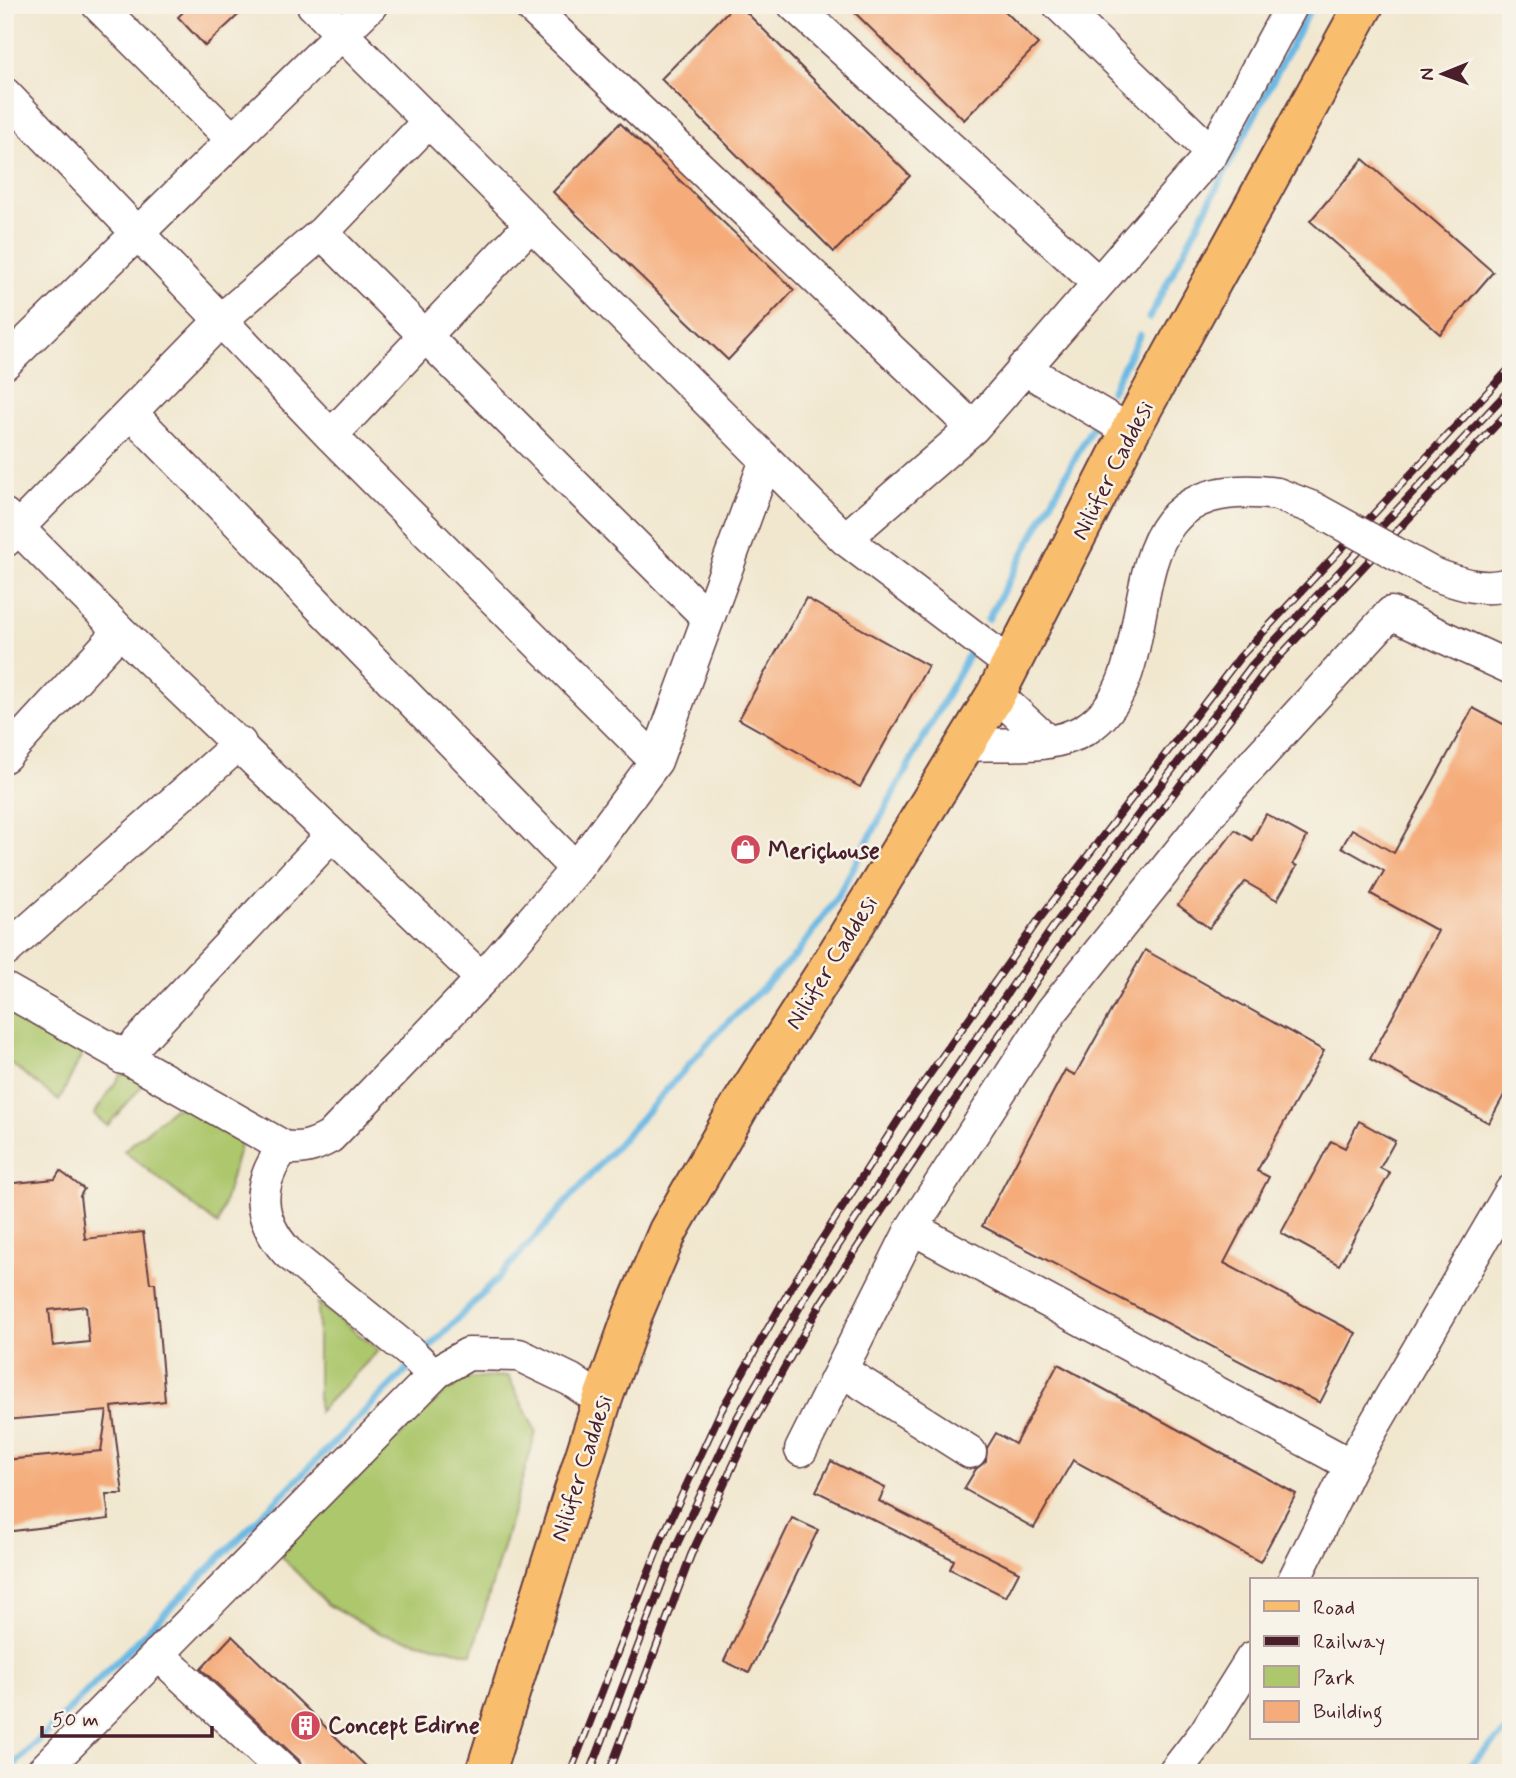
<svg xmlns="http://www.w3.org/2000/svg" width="1516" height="1778" font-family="Mynerve,sans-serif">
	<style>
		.green { fill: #adc76d; stroke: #7c734c; stroke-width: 2 }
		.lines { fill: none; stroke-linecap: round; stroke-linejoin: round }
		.stream { stroke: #69b8e3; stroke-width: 7 }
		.building { fill: #f5ac7a; fill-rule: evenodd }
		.minor-casing { stroke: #633d44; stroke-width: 35 }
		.major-casing { stroke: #633d44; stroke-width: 42 }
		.minor { stroke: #fff; stroke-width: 32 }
		.major { stroke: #f9be6d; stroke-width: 38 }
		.rail-casing { stroke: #4a1f2b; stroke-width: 8 }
		.rail { stroke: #f7f3e8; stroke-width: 5; stroke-dasharray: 16; stroke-linecap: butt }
		.minor-bridge-casing { stroke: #633d44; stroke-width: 35; stroke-linecap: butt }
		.minor-bridge { stroke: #fff; stroke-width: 32 }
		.labels { text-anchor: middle; stroke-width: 5; stroke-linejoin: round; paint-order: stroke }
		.street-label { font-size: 24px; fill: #4a1f2b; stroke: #f7f3e8 }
		.poi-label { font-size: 24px; font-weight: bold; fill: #4a1f2b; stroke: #f7f3e8; text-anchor: start }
	</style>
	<rect width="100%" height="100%" fill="#f7f3e8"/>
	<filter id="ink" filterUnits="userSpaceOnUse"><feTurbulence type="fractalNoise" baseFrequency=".0143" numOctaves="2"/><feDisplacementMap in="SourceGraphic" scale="14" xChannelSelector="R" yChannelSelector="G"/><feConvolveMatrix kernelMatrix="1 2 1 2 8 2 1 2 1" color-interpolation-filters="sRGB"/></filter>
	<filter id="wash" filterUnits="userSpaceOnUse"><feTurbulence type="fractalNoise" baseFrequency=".00686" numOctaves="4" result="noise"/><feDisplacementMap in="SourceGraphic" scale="28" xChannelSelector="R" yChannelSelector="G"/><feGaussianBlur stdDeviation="1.57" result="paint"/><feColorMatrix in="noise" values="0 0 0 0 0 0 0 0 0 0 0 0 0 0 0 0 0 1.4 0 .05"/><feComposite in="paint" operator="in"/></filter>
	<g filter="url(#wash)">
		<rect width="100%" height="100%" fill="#f1e7cf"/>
		<path class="green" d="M 13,1006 L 82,1046 L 83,1052 L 59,1101 L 5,1059 L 5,1008 Z
			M 124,1070 L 144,1084 L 107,1126 L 94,1114 Z
			M 191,1106 L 233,1131 L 240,1145 L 218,1225 L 124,1151 L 174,1108 Z
			M 318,1303 L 379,1350 L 318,1412 Z
			M 508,1376 L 536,1432 L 472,1654 L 382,1634 L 328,1605 L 279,1554 L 458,1379 Z"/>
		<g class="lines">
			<path class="stream" d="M 1149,318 L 1312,5
				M 1111,391 L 1140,335
				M 988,619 L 1092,427
				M 424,1353 L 501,1275 L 719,1031 L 797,954 L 839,894 L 969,654
				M 6,1773 L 413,1363
				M 1461,1773 L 1511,1727"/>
		</g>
		<g id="blocks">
			<path class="building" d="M 190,5 L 249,5 L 205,46 L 178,17 Z
				M 734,5 L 739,5 L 910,176 L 834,252 L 661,79 Z
				M 847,5 L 999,5 L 1038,44 L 964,120 Z
				M 620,123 L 794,290 L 728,360 L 553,192 Z
				M 1363,159 L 1493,272 L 1440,334 L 1310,221 Z
				M 806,598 L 928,666 L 860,787 L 739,719 Z
				M 1473,708 L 1511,728 L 1511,1082 L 1489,1123 L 1370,1059 L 1438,931 L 1371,894 L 1384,871 L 1342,847 L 1352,829 L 1394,853 Z
				M 1266,814 L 1307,837 L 1293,864 L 1297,866 L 1277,900 L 1245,882 L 1209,928 L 1178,905 L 1235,830 L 1252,840 Z
				M 1145,950 L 1324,1051 L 1257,1171 L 1269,1177 L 1224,1263 L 1356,1333 L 1320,1403 L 982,1226 L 1065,1070 L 1075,1075 Z
				M 1359,1121 L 1395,1141 L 1380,1168 L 1390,1173 L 1339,1265 L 1281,1233 L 1331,1141 L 1345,1148 Z
				M 60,1171 L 84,1189 L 80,1196 L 85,1239 L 143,1232 L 150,1283 L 155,1283 L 165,1401 L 112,1407 L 123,1494 L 106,1494 L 109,1519 L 5,1532 L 5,1460 L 101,1451 L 107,1411 L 5,1420 L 5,1184 L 55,1179 ZM 86,1306 L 89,1342 L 53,1346 L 49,1310 Z
				M 1058,1364 L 1296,1494 L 1260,1562 L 1073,1460 L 1034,1528 L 964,1489 L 976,1469 L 986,1461 L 987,1448 L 996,1433 L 1015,1444 Z
				M 831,1461 L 885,1488 L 879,1501 L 1019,1572 L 1006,1597 L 950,1569 L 954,1560 L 816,1491 Z
				M 792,1518 L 818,1530 L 749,1673 L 724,1661 Z
				M 232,1636 L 304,1706 L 373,1773 L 304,1773 L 299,1760 L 201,1669 Z"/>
		</g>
	</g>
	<g filter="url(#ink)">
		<use href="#blocks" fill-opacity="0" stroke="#633d44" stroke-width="2"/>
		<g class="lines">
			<defs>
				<path id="minor" d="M 98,5 L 233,140
					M 313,5 L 845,539 L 1011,665
					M 529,5 L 973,428
					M 794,5 L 1097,282
					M 1059,5 L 1212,153
					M 5,94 L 331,436 L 656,761
					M 322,233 L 707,617
					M 5,363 L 371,5
					M 1023,368 L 1130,431
					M 131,413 L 576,869
					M 331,436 L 531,224
					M 5,515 L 120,631 L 482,979
					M 845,539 L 973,428 L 1212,153 L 1292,5
					M 5,541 L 222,319 L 322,233 L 428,122
					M 1433,574 C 1458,583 1485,593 1511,583
					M 996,694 L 1048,742
					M 965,745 C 1003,743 1052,750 1086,729 C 1180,670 1090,468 1277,494
					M 5,756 L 120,631
					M 5,951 L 240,743
					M 5,989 L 284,1147 C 302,1150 314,1146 330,1137 L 482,979 L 576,869 L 656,761 L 766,460
					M 123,1058 L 332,835
					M 284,1147 C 256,1184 256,1217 287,1252 L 410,1352 L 434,1375
					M 912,1228 L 1351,1465
					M 841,1370 L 970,1452
					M 801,1450 L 912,1228 L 1052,1011 L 1230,789 L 1391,613 L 1511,668
					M 1294,1580 L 1351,1465 L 1511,1191
					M 158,1654 L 286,1773
					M 41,1773 L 437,1372 L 468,1354 L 519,1355 L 571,1380 L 602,1401
					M 1174,1773 L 1205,1733 L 1252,1658"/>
				<path id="major" d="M 485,1773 L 602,1401 L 633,1314 L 668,1231 L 738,1109 L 832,962 L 996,694 L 1130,431 L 1364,5"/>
			</defs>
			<use href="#minor" class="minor-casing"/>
			<use href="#major" class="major-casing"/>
			<use href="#minor" class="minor"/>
			<use href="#major" class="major"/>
			<defs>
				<path id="rail" d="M 570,1773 L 662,1538 L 721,1411 L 792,1286 L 910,1102 L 1040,918 L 1240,657 L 1511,367
					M 590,1773 L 676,1546 L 737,1418 L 807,1294 L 925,1112 L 1053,927 L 1252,665 L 1511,388
					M 609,1773 L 691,1555 L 752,1425 L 821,1303 L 940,1122 L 1067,936 L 1265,672 L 1511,409"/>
			</defs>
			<use href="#rail" class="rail-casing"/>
			<use href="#rail" class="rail"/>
			<defs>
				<path id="minor-bridge" d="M 1277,494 L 1313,508 L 1433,574"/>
			</defs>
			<use href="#minor-bridge" class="minor-bridge-casing"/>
			<use href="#minor-bridge" class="minor-bridge"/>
		</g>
	</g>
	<defs>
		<symbol id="shop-disc" viewBox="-11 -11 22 22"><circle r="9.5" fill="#d1495b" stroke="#f7f3e8"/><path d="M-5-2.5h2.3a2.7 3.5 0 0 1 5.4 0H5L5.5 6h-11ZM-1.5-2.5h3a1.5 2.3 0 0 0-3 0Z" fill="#fff"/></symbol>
		<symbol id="building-disc" viewBox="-11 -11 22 22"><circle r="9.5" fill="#d1495b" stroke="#f7f3e8"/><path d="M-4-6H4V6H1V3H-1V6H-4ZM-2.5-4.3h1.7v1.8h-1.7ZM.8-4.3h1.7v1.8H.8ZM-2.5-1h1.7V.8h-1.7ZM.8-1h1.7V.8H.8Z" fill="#fff"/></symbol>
	</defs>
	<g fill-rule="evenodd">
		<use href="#shop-disc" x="728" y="832" width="35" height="35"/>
		<use href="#building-disc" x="288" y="1708" width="35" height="35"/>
	</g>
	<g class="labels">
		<g class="street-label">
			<text transform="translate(1112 470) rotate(-63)" y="8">Nilüfer Caddesi</text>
			<text transform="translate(831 962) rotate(-58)" y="8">Nilüfer Caddesi</text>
			<text transform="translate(581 1468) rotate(-72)" y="8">Nilüfer Caddesi</text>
		</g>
		<g class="poi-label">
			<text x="768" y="858">Meriçhouse</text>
			<text x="328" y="1733">Concept Edirne</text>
		</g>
	</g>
	<rect width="1516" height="1778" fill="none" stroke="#f7f3e8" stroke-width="28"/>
	<rect x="1250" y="1578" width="228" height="161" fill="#f7f3e8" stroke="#b29e9c" stroke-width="2"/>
	<rect x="1264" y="1601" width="35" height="10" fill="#f9be6d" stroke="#b29e9c" stroke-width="2"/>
	<text x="1313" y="1614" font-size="21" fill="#4a1f2b">Road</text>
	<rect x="1264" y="1636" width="35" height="10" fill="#4a1f2b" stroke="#b29e9c" stroke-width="2"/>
	<text x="1313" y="1648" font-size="21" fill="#4a1f2b">Railway</text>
	<rect x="1264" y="1666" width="35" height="21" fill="#adc76d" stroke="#b29e9c" stroke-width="2"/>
	<text x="1313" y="1684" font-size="21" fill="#4a1f2b">Park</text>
	<rect x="1264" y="1701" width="35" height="21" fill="#f5ac7a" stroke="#b29e9c" stroke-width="2"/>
	<text x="1313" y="1718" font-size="21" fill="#4a1f2b">Building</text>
	<g transform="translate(1443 74) rotate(269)" stroke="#f7f3e8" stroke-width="5" paint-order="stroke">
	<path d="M0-5L12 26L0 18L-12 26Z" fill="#4a1f2b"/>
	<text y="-10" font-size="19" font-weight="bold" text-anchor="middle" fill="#4a1f2b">N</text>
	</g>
	<path d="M42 1726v10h170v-10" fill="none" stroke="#4a1f2b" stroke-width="3.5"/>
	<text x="52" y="1726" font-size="21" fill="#4a1f2b" stroke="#f7f3e8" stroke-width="5" paint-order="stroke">50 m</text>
</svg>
